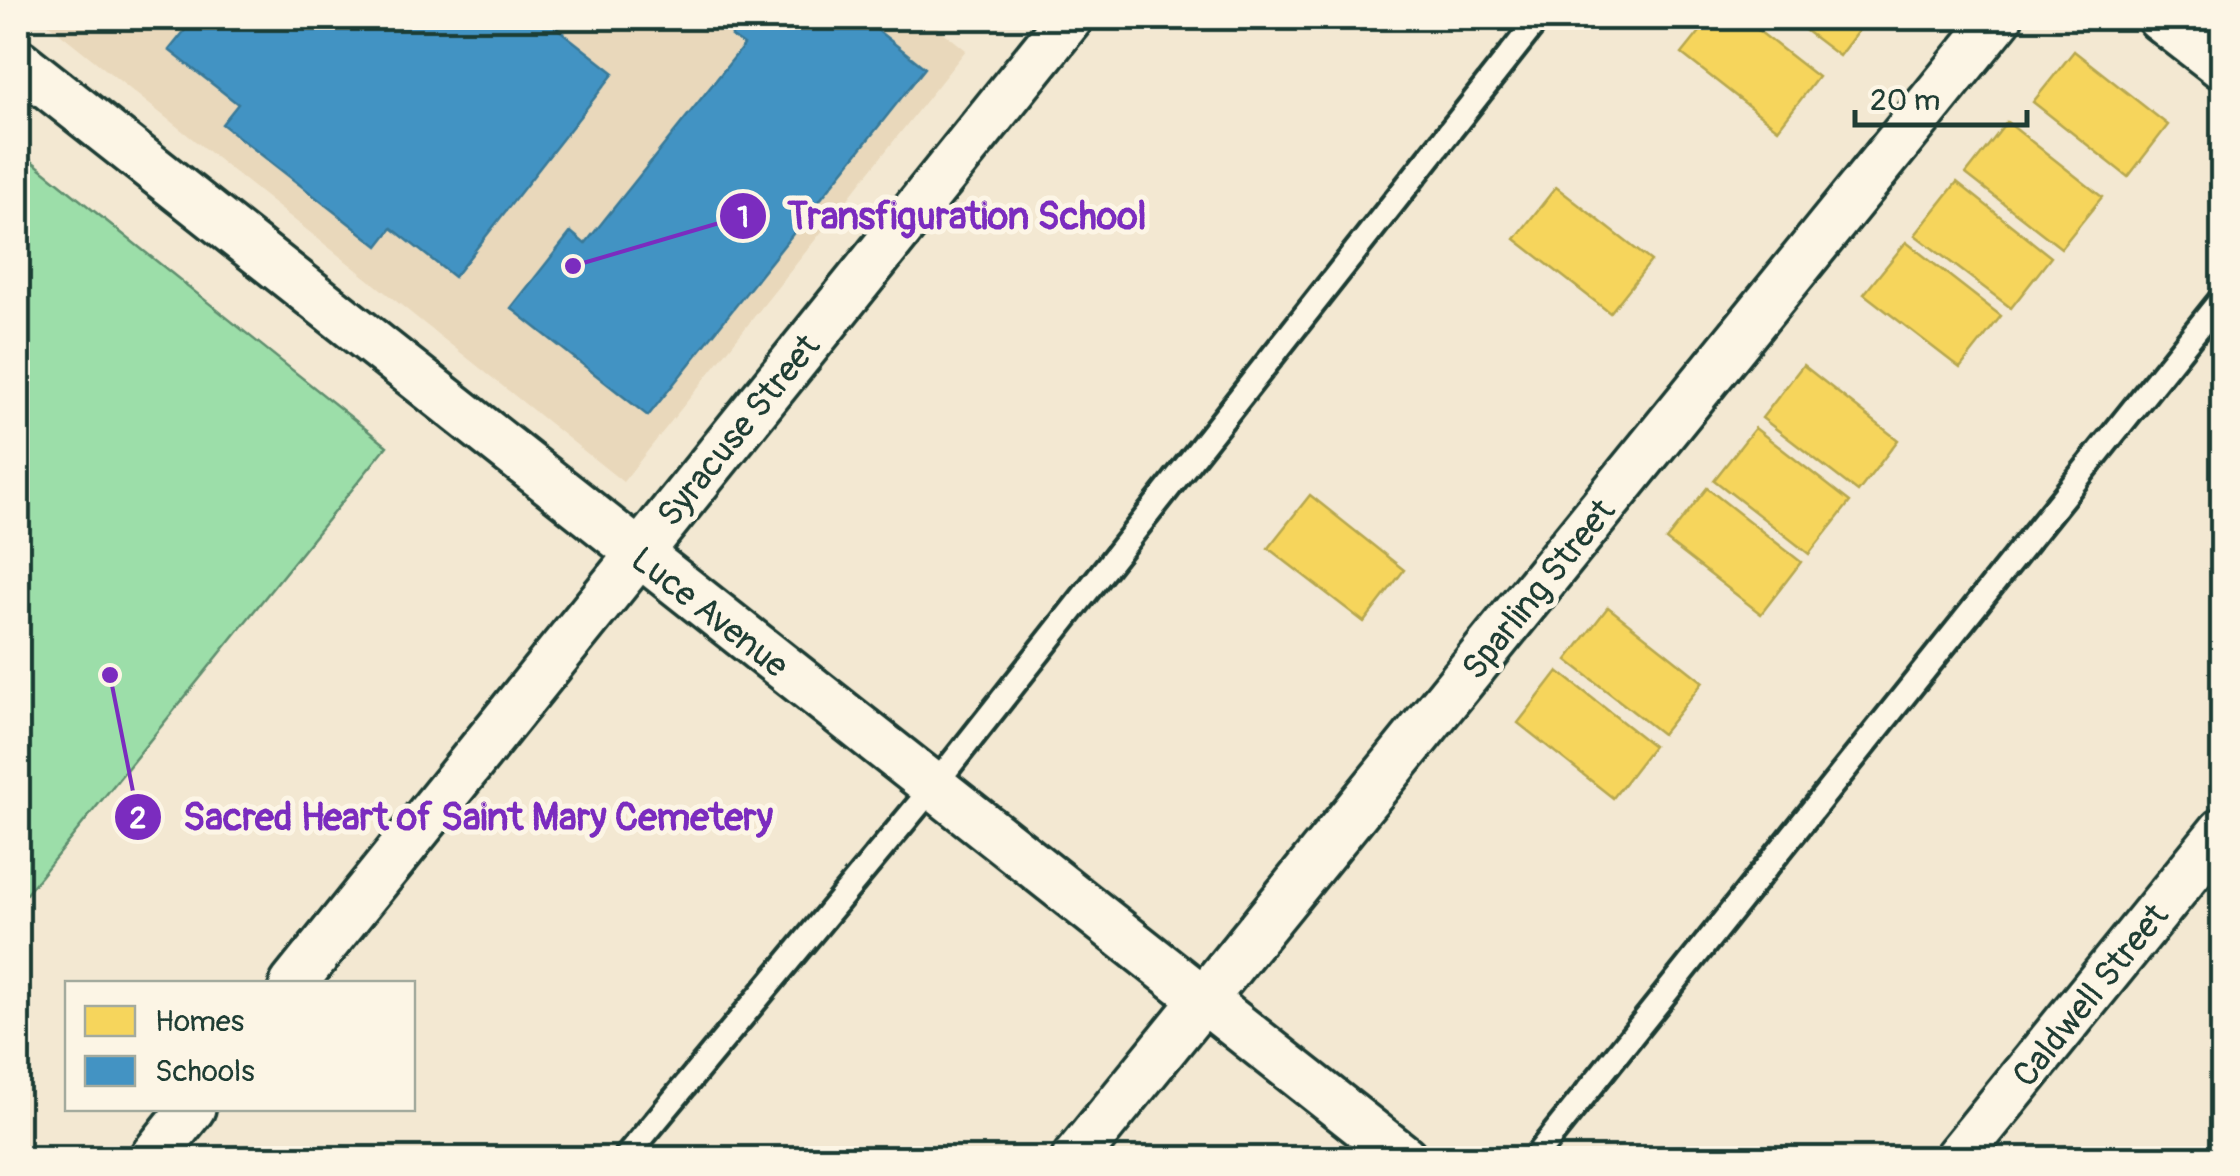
<svg xmlns="http://www.w3.org/2000/svg" width="2240" height="1176" font-family="Pangolin,sans-serif">
	<style>
		.built { fill: #e9d8bb }
		.green { fill: #9cdea9; stroke: #5e8e6e; stroke-width: 2.5 }
		.homes { fill: #f6d55c; stroke: #b6a750; stroke-width: 2.5 }
		.schools { fill: #4393c3; stroke: #387998; stroke-width: 2.5 }
		.lines { fill: none; stroke-linecap: round; stroke-linejoin: round }
		.service-casing { stroke: #1f3d34; stroke-width: 30 }
		.minor-casing { stroke: #1f3d34; stroke-width: 52 }
		.service { stroke: #fcf5e5; stroke-width: 22 }
		.minor { stroke: #fcf5e5; stroke-width: 45 }
		.labels { text-anchor: middle; stroke-width: 10; stroke-linejoin: round; paint-order: stroke }
		.street-label { font-size: 35px; fill: #1f3d34; stroke: #fcf5e5 }
		.leader { fill: none; stroke: #7b2cbf; stroke-width: 4 }
		.callout-dot { fill: #7b2cbf; stroke: #fcf5e5; stroke-width: 4 }
		.mark-label { font-size: 30px; text-anchor: middle; font-weight: bold; fill: #fff }
		.callout-label { font-size: 38px; text-anchor: middle; font-weight: bold; fill: #7b2cbf; stroke: #fcf5e5; stroke-width: 10; stroke-linejoin: round; paint-order: stroke }
	</style>
	<rect width="100%" height="100%" fill="#f3e8d2"/>
	<filter id="ink" filterUnits="userSpaceOnUse"><feTurbulence type="fractalNoise" baseFrequency=".01" numOctaves="2"/><feDisplacementMap in="SourceGraphic" scale="20" xChannelSelector="R" yChannelSelector="G"/><feConvolveMatrix kernelMatrix="1 2 1 2 8 2 1 2 1" color-interpolation-filters="sRGB"/></filter>
	<g filter="url(#ink)">
		<path class="built" d="M 41,18 L 926,18 L 966,50 L 623,482 Z"/>
		<path class="green" d="M 18,150 L 387,446 L 18,904 Z"/>
		<path class="homes" d="M 1711,18 L 1742,18 L 1818,77 L 1778,129 L 1682,54 Z
			M 1789,18 L 1868,18 L 1839,56 Z
			M 2074,51 L 2168,125 L 2128,177 L 2033,102 Z
			M 2007,122 L 2102,197 L 2061,248 L 1966,174 Z
			M 1957,182 L 2051,257 L 2011,308 L 1915,235 Z
			M 1556,187 L 1651,261 L 1610,313 L 1515,239 Z
			M 1906,242 L 2001,316 L 1960,368 L 1864,294 Z
			M 1803,365 L 1898,440 L 1858,492 L 1762,418 Z
			M 1755,428 L 1850,502 L 1809,554 L 1714,480 Z
			M 1707,488 L 1801,562 L 1761,614 L 1666,540 Z
			M 1310,495 L 1404,570 L 1364,622 L 1268,548 Z
			M 1608,607 L 1703,682 L 1662,734 L 1567,660 Z
			M 1558,671 L 1653,746 L 1613,798 L 1518,723 Z"/>
		<path class="schools" d="M 195,18 L 544,18 L 614,73 L 454,277 L 392,228 L 378,246 L 222,124 L 238,104 L 169,50 Z
			M 745,18 L 862,18 L 925,68 L 648,416 L 511,308 L 571,232 L 585,244 L 744,45 L 731,36 Z"/>
		<g class="lines">
			<defs>
				<path id="service" d="M 625,1158 L 933,787 L 1539,18
					M 1534,1158 L 2222,298"/>
				<path id="minor" d="M 2160,18 L 2222,66
					M 18,62 L 1404,1158
					M 293,984 L 1070,18
					M 152,1158 L 192,1108
					M 1075,1158 L 1999,18
					M 1957,1158 L 2222,831"/>
			</defs>
			<use href="#service" class="service-casing"/>
			<use href="#minor" class="minor-casing"/>
			<use href="#service" class="service"/>
			<use href="#minor" class="minor"/>
		</g>
	</g>
	<g class="labels">
		<g class="street-label">
			<text transform="translate(738 430) rotate(-51)" y="12">Syracuse Street</text>
			<text transform="translate(1538 589) rotate(-51)" y="12">Sparling Street</text>
			<text transform="translate(710 612) rotate(38)" y="12">Luce Avenue</text>
			<text transform="translate(2090 995) rotate(-51)" y="12">Caldwell Street</text>
		</g>
	</g>
	<path class="leader" d="M573 266L743 216M110 675L138 817"/>
	<g class="callout-dot">
		<circle cx="573" cy="266" r="10"/>
		<circle cx="110" cy="675" r="10"/>
		<circle cx="743" cy="216" r="25"/>
		<circle cx="138" cy="817" r="25"/>
	</g>
	<g class="mark-label">
		<text x="743" y="227">1</text>
		<text x="138" y="828">2</text>
	</g>
	<g class="callout-label">
		<text x="967" y="229">Transfiguration School</text>
		<text x="478" y="830">Sacred Heart of Saint Mary Cemetery</text>
	</g>
	<rect width="2240" height="1176" fill="none" stroke="#fcf5e5" stroke-width="60"/>
	<rect x="30" y="30" width="2180" height="1116" fill="none" stroke="#1f3d34" stroke-width="4" filter="url(#ink)"/>
	<rect x="65" y="981" width="350" height="130" fill="#fcf5e5" stroke="#a4ab9e" stroke-width="2.5"/>
	<rect x="85" y="1006" width="50" height="30" fill="#f6d55c" stroke="#a4ab9e" stroke-width="2.5"/>
	<text x="155" y="1031" font-size="30" fill="#1f3d34">Homes</text>
	<rect x="85" y="1056" width="50" height="30" fill="#4393c3" stroke="#a4ab9e" stroke-width="2.5"/>
	<text x="155" y="1081" font-size="30" fill="#1f3d34">Schools</text>
	<path d="M1855 110v15h172v-15" fill="none" stroke="#1f3d34" stroke-width="5"/>
	<text x="1870" y="110" font-size="30" fill="#1f3d34" stroke="#fcf5e5" stroke-width="8" paint-order="stroke">20 m</text>
</svg>
